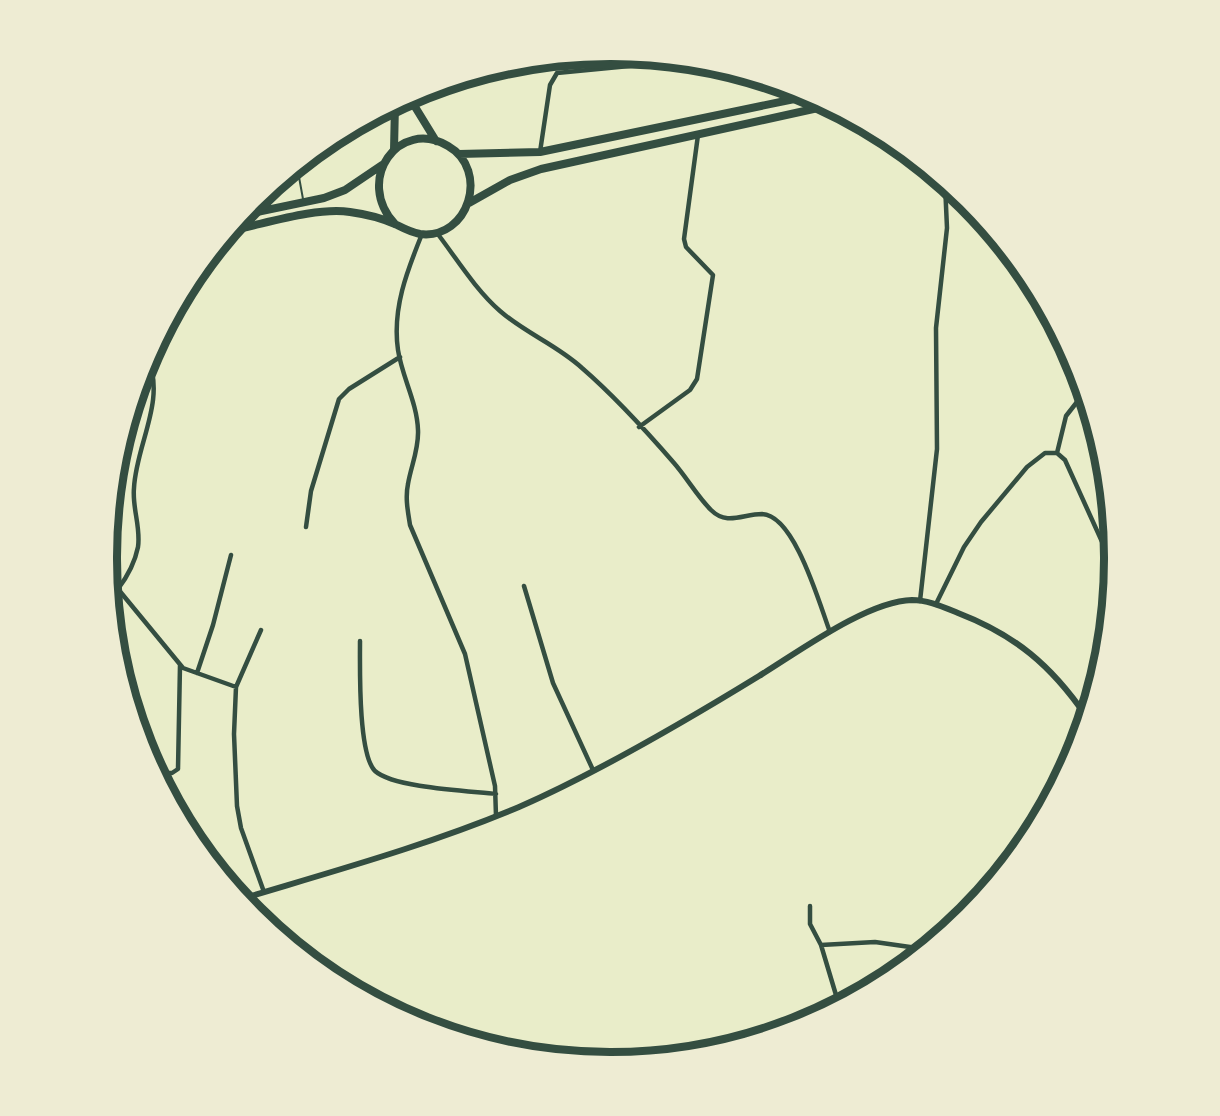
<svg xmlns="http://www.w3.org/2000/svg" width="1220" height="1116" font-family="Poppins,sans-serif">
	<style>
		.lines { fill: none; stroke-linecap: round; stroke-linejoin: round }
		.service { stroke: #344e41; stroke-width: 2 }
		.minor { stroke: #344e41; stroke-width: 4.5 }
		.tertiary { stroke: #344e41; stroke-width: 6 }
		.trunk { stroke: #344e41; stroke-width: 8 }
		.rim { fill: none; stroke: #344e41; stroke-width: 8 }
	</style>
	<rect width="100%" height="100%" fill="#e9edc9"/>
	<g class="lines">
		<path class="service" d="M 327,141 L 348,136 L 351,128
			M 297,166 L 303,199
			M 267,191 L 270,206"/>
		<path class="minor" d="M 540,152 L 550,85 L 557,73 L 681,61
			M 437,233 C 457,259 475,289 500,311 C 525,333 557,345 582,368 C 612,394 648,433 674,463 C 687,478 697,496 711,510 C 727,526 743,514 762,514 C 795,515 820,606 830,632
			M 422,234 C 407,271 392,309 398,350 C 402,377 417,402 418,430 C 419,449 411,466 408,484 C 405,498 408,512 410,525 L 465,654 L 495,786 L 496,816
			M 639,427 L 690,390 L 697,379 L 713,275 L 686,247 L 684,239 L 698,135
			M 1057,453 L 1066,416 L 1084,393
			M 306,527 L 311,491 L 339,399 L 349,389 L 400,357
			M 108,581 L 118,589 L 183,668 L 236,687
			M 524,586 L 553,683 L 593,770
			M 118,589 C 127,577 135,562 138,547 C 141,527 132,508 134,488 C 136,445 166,401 148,359
			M 920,601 L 937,449 L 936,328 L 947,228 L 945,184
			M 936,604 L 964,547 L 981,522 L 1027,467 L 1045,453 L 1057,453 L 1065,460 L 1113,566
			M 261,630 L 236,687 L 234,734 L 237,806 L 241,828 L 264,892
			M 360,641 C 360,667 358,754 375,771 C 394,788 469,791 496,794
			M 197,673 L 213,625 L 231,555
			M 156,773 L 172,773 L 178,769 L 180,665
			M 810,906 L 810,924 L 821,945 L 839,1005
			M 821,945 L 875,942 L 924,949"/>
		<path class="tertiary" d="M 241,899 C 334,871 429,845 519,807 C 599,772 684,722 759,676 C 797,653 867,601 912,600 C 928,600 943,607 958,613 C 1015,635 1051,665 1086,716"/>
		<path class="trunk" d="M 409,97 L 436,141
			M 394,150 L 395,104
			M 459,154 L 540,152 L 809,96
			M 469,203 L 510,180 L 541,169 L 827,106
			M 243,215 L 324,198 L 345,190 L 382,165
			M 229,231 C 265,224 315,207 350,212 C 365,214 381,218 395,224 C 403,228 410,232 420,234 C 469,240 490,170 448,146 C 399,117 354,180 395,224"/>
	</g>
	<path d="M0 0H1220V1116H0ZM610 64H611A493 493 0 0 1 1104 557V559A493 493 0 0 1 611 1052H610A493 493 0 0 1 117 559V557A493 493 0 0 1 610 64Z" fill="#eeecd3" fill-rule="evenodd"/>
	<path class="rim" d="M610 64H611A493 493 0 0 1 1104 557V559A493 493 0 0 1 611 1052H610A493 493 0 0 1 117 559V557A493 493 0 0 1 610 64Z"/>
</svg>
